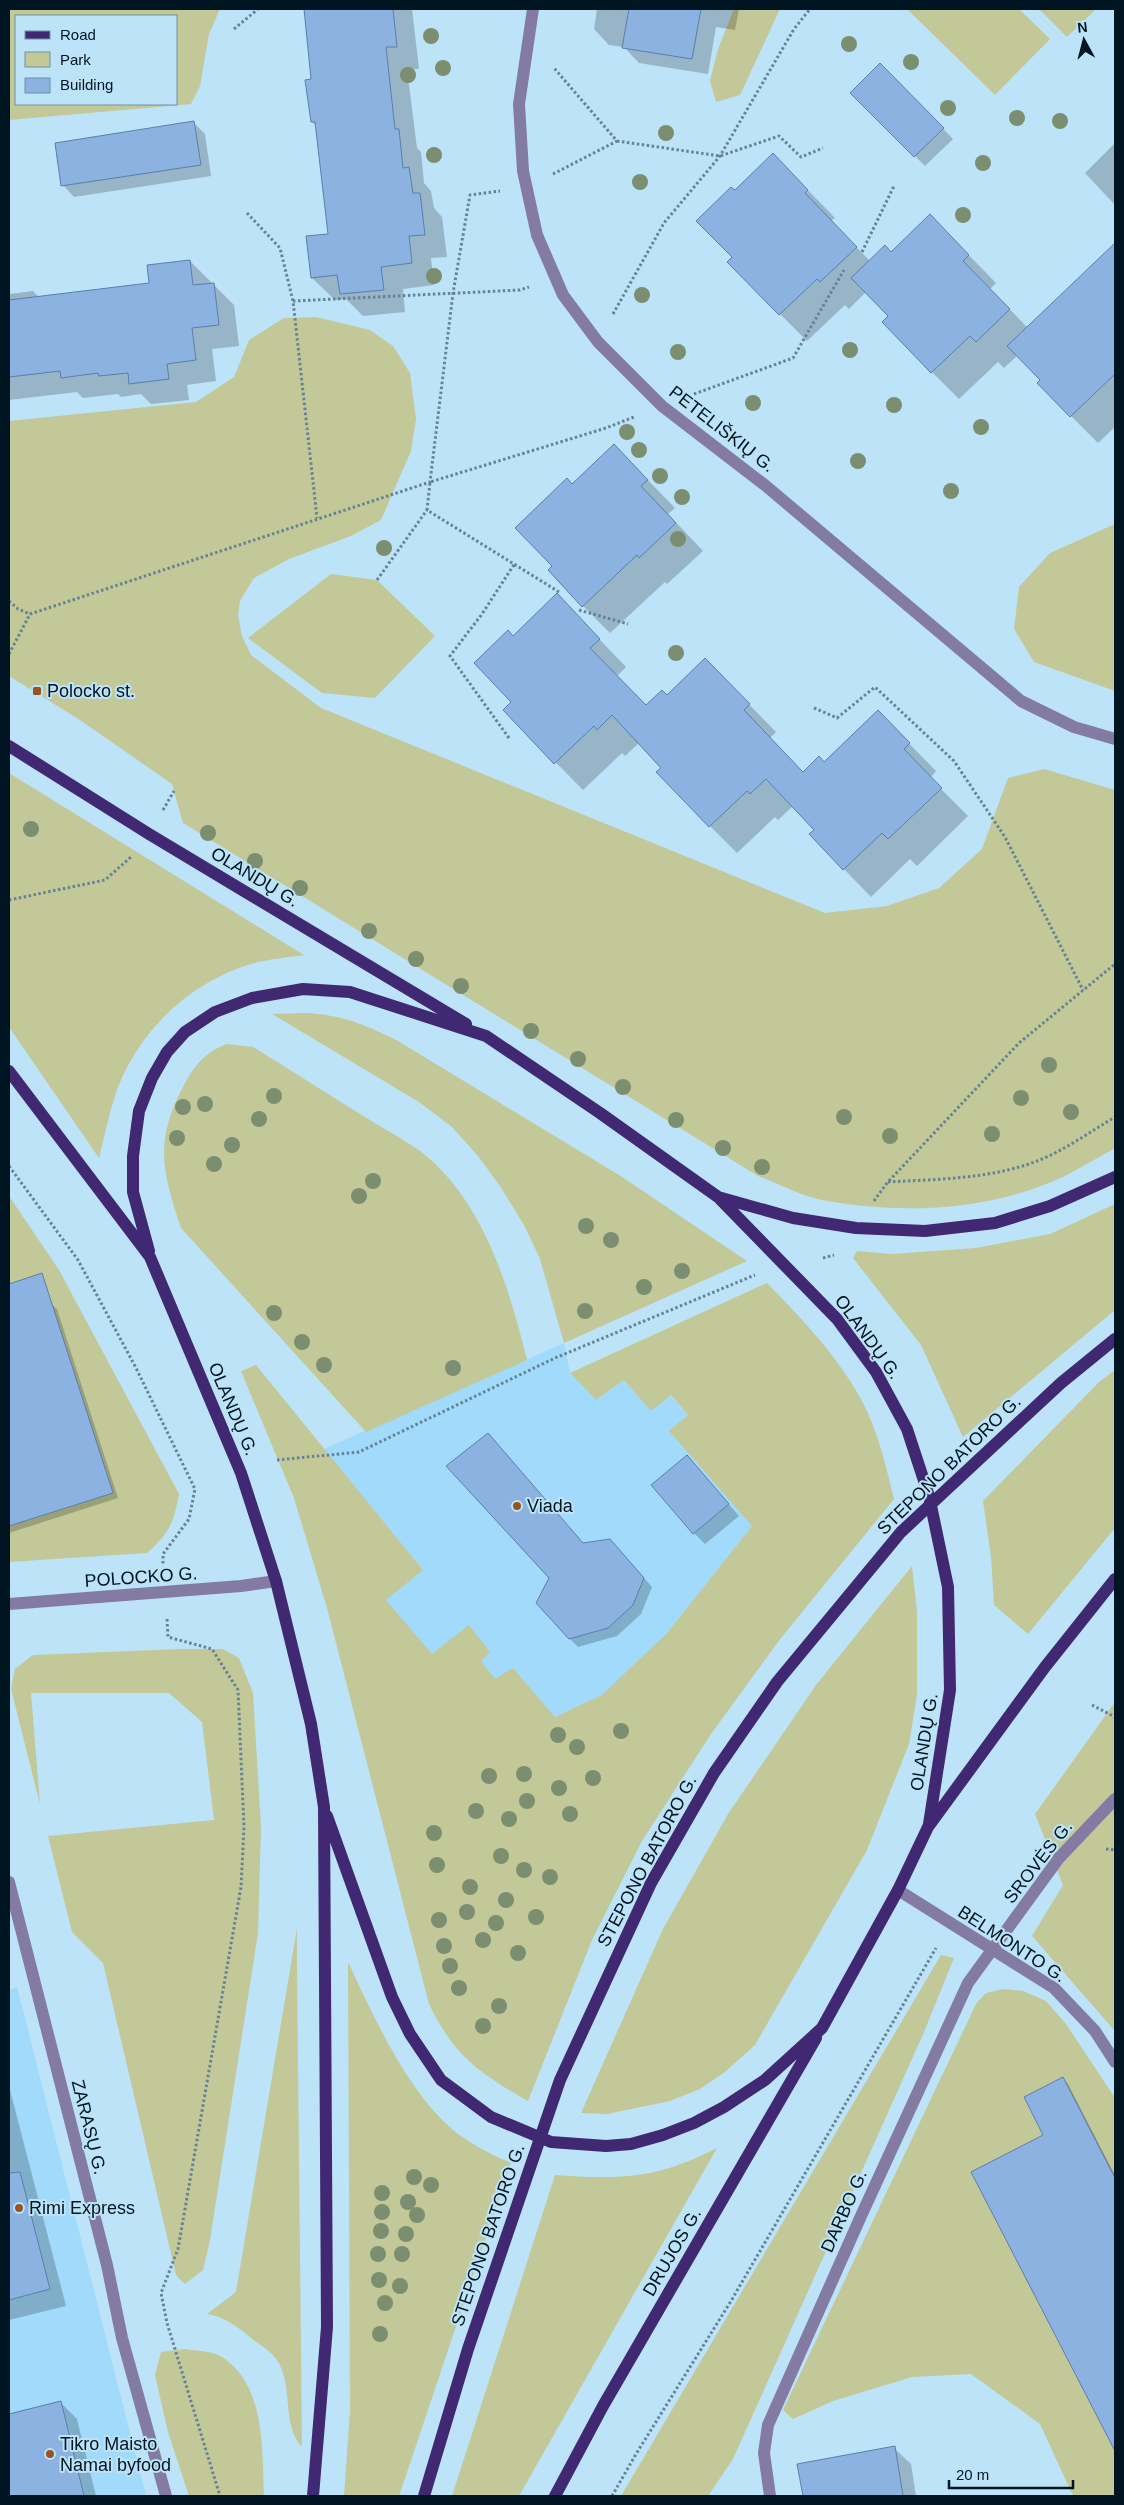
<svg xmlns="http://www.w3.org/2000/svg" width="1124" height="2505" font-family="Arial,sans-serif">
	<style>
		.built { fill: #a1dafb }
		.green { fill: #c2c897; fill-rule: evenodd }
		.shadow { fill: #0003 }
		.building { fill: #8bb2e1; stroke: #597fad }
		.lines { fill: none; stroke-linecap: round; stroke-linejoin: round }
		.path { stroke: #658395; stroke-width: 3; stroke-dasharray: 2.5 2.5; stroke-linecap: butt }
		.minor { stroke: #847ba5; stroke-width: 12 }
		.major { stroke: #402972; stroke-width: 12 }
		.tree { fill: #7b8e70 }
		.poi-dot { fill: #965423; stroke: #bde3f8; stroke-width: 2 }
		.labels { text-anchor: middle; stroke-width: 4; stroke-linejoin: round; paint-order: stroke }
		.street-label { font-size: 18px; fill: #001522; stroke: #bde3f8 }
		.poi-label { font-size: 18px; fill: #001522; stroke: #bde3f8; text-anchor: start }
	</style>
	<rect width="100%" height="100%" fill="#bde3f8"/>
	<path class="built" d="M 564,1343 L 570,1373 L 596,1400 L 624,1380 L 670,1395 L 688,1415 L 670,1432 L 752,1526 L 667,1633 L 602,1696 L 554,1717 L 513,1668 L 495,1680 L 481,1661 L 470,1626 L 432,1654 L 385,1600 L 423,1570 L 324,1449 Z
		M 17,1987 L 146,2496 L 9,2496 L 9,1990 Z"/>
	<path class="green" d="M 9,9 L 220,9 L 209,34 L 200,86 L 191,104 L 9,120 ZM 16,16 L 176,16 L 176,104 L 16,104 Z
		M 734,9 L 780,9 L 740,95 L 716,102 L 710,81 L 718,49 Z
		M 907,9 L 1019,9 L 1050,39 L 995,95 Z
		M 1039,9 L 1096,9 L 1067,37 Z
		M 316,317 L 370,330 L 393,346 L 410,373 L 416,419 L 411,451 L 381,520 L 351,536 L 289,559 L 254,578 L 240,601 L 238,615 L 242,636 L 251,655 L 321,708 L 825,913 L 887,906 L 939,888 L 982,849 L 1008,778 L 1044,769 L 1115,790 L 1115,1148 C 1099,1157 1082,1167 1065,1176 C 991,1211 902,1215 822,1200 C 801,1196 779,1184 758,1176 L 183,823 L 172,784 L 80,720 L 9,676 L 9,421 L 196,402 L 234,377 L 249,340 L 284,318 Z
		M 1115,524 L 1115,691 L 1034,662 L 1014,629 L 1019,587 L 1050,553 Z
		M 331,574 L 377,580 L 435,636 L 375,698 L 322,693 L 248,638 Z
		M 9,773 L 304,955 C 286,958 265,959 248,965 C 186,984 133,1037 114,1099 C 108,1118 104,1139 99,1158 L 9,1027 Z
		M 306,1013 C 343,1015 366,1025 398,1041 L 619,1175 L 747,1261 L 564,1343 L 540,1259 L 524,1225 L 500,1186 L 478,1156 L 452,1127 L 419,1102 L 272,1014 Z
		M 227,1044 L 253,1047 C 290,1070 328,1094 365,1117 C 383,1128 403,1139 420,1151 C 483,1199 509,1287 527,1360 L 366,1432 L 181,1228 C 162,1171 154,1141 184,1085 C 195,1065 205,1052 227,1044 Z
		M 9,1196 L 59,1270 L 179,1494 C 174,1522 169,1534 147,1553 L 9,1562 Z
		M 1115,1204 L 1115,1310 L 963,1437 L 921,1345 L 853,1258 L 857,1251 L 892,1254 L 976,1248 L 1050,1234 Z
		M 767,1283 C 802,1319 838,1356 862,1401 C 878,1431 886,1467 894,1499 L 781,1638 L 711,1734 L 642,1841 L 592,1940 L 528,2101 C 478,2072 455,2057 429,2004 L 327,1608 L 294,1498 L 241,1371 L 256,1365 L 423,1570 L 386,1600 L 432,1654 L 469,1625 L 490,1652 L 481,1661 L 495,1679 L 513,1668 L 555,1717 L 602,1695 L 667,1633 L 752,1526 L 669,1431 L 688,1415 L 671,1395 L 651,1411 L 624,1380 L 596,1400 L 570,1373 Z
		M 1115,1370 L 1115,1528 L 1028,1634 L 994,1605 L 991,1557 L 983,1501 L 1099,1382 Z
		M 912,1566 L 917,1611 L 917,1695 L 909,1744 L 867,1850 L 755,2045 L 725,2072 L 700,2089 L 670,2101 L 607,2114 L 581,2113 L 663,1929 L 728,1814 L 816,1685 Z
		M 180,1649 L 223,1649 L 239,1658 L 253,1693 L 261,1827 L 258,1933 L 210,2240 L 203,2270 L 185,2284 L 176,2275 L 103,1963 L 72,1932 L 48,1836 L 214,1820 L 202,1722 L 169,1693 L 31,1693 L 40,1804 L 11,1689 L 15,1669 L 33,1655 Z
		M 1115,1702 L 1115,2031 L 1032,1936 L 1063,1885 L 1035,1814 Z
		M 297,1928 L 297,1967 L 302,2447 C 281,2425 294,2386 277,2360 C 271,2351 258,2344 250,2337 C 238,2327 223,2316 207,2314 L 236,2292 Z
		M 941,1955 L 954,1958 L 924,2032 L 733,2459 L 708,2496 L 621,2496 Z
		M 348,1962 C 374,2017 409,2096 458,2134 C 475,2146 492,2155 511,2163 L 399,2496 L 344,2496 L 350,2411 Z
		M 1004,1989 L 1023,1991 L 1046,2001 L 1066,2024 L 1115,2098 L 1115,2496 L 1073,2496 L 1040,2424 L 971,2374 L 912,2377 L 833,2401 L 793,2419 L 783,2410 L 977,2002 L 986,1993 Z
		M 717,2148 L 519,2496 L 452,2496 L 555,2175 C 596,2178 639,2180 678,2165 C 691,2161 704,2154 717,2148 Z
		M 185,2349 C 196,2351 213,2351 222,2357 C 266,2385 262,2451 264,2496 L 189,2496 L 168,2432 L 155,2375 L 161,2352 Z"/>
	<path class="shadow" d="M 305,9 L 412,9 L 419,69 L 407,69 L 417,148 L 421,152 L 424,183 L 431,191 L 434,208 L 442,217 L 447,257 L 431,258 L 434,285 L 403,289 L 405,312 L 363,316 L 346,299 L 335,300 L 312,278 L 308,237 L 329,235 L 317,127 L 312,122 L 312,80 Z
		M 597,9 L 739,9 L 735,30 L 716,27 L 708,74 L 639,63 L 624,47 L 609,45 L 594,29 Z
		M 880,65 L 953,139 L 925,166 L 852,93 Z
		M 194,123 L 205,134 L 211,176 L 74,197 L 63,185 Z
		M 1115,143 L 1115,205 L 1085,173 Z
		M 800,182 L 835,218 L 831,221 L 870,261 L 891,253 L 957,243 L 996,283 L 990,289 L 1028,328 L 1100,260 L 1115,275 L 1115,427 L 1098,443 L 1071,416 L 1018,355 L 1004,368 L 998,362 L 959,399 L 932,372 L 890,316 L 866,292 L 849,309 L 845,305 L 807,341 L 780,314 L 733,257 L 735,192 Z
		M 190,261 L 234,305 L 239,346 L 212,349 L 216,381 L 187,385 L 189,400 L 151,404 L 141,394 L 121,397 L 118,394 L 83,398 L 77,392 L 9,400 L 9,294 L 33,291 L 39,297 L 150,284 Z
		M 641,473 L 675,508 L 668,514 L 703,551 L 667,584 L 665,582 L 610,633 L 583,606 L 554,566 Z
		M 557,595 L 626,667 L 617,676 L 647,706 L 667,696 L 732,687 L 776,732 L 770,738 L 803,773 L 825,763 L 878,712 L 936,771 L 930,778 L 968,816 L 917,866 L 910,859 L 871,897 L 811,835 L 816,830 L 793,806 L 778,820 L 775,817 L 737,853 L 710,826 L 639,743 L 625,756 L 622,753 L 583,790 L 504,710 L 513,702 L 514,637 Z
		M 51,1304 L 57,1309 L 118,1498 L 9,1533 L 9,1309 Z
		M 687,1456 L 739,1516 L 705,1544 L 694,1533 Z
		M 584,1545 L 618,1549 L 652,1587 L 641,1614 L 617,1636 L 578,1647 L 570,1639 Z
		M 1063,2078 L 1068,2084 L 1115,2175 L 1115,2449 L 972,2172 L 1045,2135 Z
		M 9,2086 L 66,2306 L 9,2320 Z
		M 61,2403 L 77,2419 L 96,2496 L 9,2496 L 9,2415 Z
		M 894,2448 L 911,2464 L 916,2496 L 804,2496 L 799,2465 Z"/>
	<path class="building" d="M 304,9 L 393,9 L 397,47 L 386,47 L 395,129 L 399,129 L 403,168 L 409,167 L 413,193 L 420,193 L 425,235 L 409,236 L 412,263 L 381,267 L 384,290 L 340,294 L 337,275 L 311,278 L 306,236 L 328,234 L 315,122 L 311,122 L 305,80 L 311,79 Z
		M 629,9 L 701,9 L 692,59 L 622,48 Z
		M 880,63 L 944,128 L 914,157 L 850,93 Z
		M 194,121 L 201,165 L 61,186 L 55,143 Z
		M 773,153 L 808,190 L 805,193 L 857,247 L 820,282 L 817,279 L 779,315 L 727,262 L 732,257 L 696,221 L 731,187 L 735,190 Z
		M 930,214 L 969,255 L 963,261 L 1010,309 L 976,342 L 970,336 L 931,373 L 882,322 L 888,316 L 851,278 L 885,245 L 891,252 Z
		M 1115,243 L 1115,374 L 1070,417 L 1037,383 L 1040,380 L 1007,346 Z
		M 190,260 L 193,285 L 214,283 L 219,325 L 192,328 L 196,360 L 167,364 L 169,379 L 129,384 L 128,373 L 99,376 L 98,373 L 61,378 L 60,371 L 9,377 L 9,300 L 149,283 L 147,265 Z
		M 614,444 L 648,480 L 641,486 L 676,523 L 639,558 L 637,555 L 582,607 L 548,570 L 552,566 L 515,528 L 567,478 L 572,484 Z
		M 557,593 L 600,639 L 590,648 L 646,705 L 662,690 L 667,695 L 705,658 L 750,704 L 744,710 L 803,772 L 819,756 L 824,762 L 878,710 L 910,743 L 904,749 L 942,788 L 888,839 L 882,833 L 843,870 L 809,834 L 814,830 L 766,779 L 750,794 L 747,791 L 709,827 L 656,772 L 661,768 L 612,715 L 597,730 L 594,726 L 554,764 L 503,710 L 511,702 L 474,663 L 508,630 L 513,636 Z
		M 42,1273 L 113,1493 L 9,1526 L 9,1284 Z
		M 488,1433 L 583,1543 L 610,1539 L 644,1578 L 633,1605 L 608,1628 L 569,1639 L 536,1603 L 549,1578 L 446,1466 Z
		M 687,1455 L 729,1504 L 693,1534 L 651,1485 Z
		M 1063,2077 L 1115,2178 L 1115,2451 L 971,2172 L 1043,2135 L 1024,2097 Z
		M 20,2172 L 50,2289 L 9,2300 L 9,2173 Z
		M 61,2401 L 84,2496 L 9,2496 L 9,2414 Z
		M 895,2446 L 903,2496 L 803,2496 L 797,2464 Z"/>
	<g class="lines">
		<path class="path" d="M 234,29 L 258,9
			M 617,141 L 720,156 L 779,136 L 801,157 L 823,148
			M 553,174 L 617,141 L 554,68
			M 247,213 L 280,248 L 293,301 L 317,518
			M 862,252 L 894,186
			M 293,301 L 520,290 L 529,287
			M 613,314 L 664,223 L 720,156 L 794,29 L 810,9
			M 694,394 L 793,358 L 844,270
			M 377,580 L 427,510
			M 559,592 L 427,510 L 430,482 L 606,428 L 634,417
			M 9,601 L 18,609 L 30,614
			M 579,610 L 628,624
			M 9,654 L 30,614 L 430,482 L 453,293 L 470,195 L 500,191
			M 814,708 L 837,718 L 875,687 L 954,761 L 1005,837 L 1083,990
			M 509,738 L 450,656 L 482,614 L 515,563
			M 163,810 L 174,791
			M 9,900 L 105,880 L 132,856
			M 9,1166 L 78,1260 L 135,1366 L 195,1489 L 189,1519 L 163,1554 L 163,1565
			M 888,1182 C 942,1179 999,1179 1049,1156 C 1072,1145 1093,1130 1115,1117
			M 874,1201 L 887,1183 L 1019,1043 L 1115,964
			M 823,1258 L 834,1255
			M 277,1460 L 359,1452 L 555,1358 L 755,1275
			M 167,1619 L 168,1637 L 212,1649 L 238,1690 L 244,1827 L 241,1887 L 178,2249 L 161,2293 L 167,2323 L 220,2496
			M 1092,1705 L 1115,1717
			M 1106,1849 L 1115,1850
			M 612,2496 L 636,2454 L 731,2301 L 936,1948"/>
		<path class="minor" d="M 533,9 L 519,104 L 523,171 L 537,235 L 563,295 L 598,342 L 662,406 L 766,486 L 1021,701 L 1074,727 L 1115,739
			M 9,1604 L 241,1586 L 276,1581
			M 9,1882 L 107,2265 L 122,2338 L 166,2496
			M 898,1890 L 1054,1988 L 1095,2031 L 1115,2062
			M 770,2496 L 764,2453 L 768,2425 L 861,2216 L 968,1983 L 1059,1858 L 1115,1799"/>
		<path class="major" d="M 9,746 L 149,834 L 466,1024
			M 9,1071 L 150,1257 L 241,1473 L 276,1581 L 311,1724 L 324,1807 L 327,2327 L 313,2496
			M 720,1199 L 837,1319 L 876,1372 L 907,1429 L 929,1496 L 948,1587 L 950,1690 L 929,1824
			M 149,1251 L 133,1192 L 133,1156 L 139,1111 L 152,1078 L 167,1052 L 185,1032 L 215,1012 L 252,998 L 303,989 L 350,992 L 486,1036 L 600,1113 L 718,1197 L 793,1218 L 856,1228 L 925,1231 L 995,1223 L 1050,1206 L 1115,1177
			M 327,1816 L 392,1997 L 410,2034 L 441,2080 L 491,2117 L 551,2142 L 606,2146 L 631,2144 L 663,2135 L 694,2123 L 724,2107 L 765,2080 L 822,2028 L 898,1890 L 928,1827 L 1045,1667 L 1115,1579
			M 424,2496 L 468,2349 L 560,2080 L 651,1883 L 714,1773 L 777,1682 L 901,1532 L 1061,1383 L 1115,1339
			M 555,2496 L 603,2406 L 816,2038"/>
	</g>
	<g class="tree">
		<circle cx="431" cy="36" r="8"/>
		<circle cx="849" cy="44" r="8"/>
		<circle cx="911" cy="62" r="8"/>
		<circle cx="443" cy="68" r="8"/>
		<circle cx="408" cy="75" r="8"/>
		<circle cx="948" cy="108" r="8"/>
		<circle cx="1017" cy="118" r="8"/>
		<circle cx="1060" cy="121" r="8"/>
		<circle cx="666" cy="133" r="8"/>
		<circle cx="434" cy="155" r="8"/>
		<circle cx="983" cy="163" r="8"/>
		<circle cx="640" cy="182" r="8"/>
		<circle cx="963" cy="215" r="8"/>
		<circle cx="434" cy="276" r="8"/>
		<circle cx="642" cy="295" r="8"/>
		<circle cx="850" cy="350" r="8"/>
		<circle cx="678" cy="352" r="8"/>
		<circle cx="753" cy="403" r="8"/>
		<circle cx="894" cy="405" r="8"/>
		<circle cx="981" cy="427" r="8"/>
		<circle cx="627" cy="432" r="8"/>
		<circle cx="639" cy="450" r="8"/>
		<circle cx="858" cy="461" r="8"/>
		<circle cx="660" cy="476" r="8"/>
		<circle cx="951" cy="491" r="8"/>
		<circle cx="682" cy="497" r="8"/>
		<circle cx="678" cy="539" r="8"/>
		<circle cx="384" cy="548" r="8"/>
		<circle cx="676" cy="653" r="8"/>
		<circle cx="31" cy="829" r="8"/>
		<circle cx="208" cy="833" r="8"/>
		<circle cx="255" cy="861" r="8"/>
		<circle cx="300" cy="888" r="8"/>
		<circle cx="369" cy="931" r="8"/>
		<circle cx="416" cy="959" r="8"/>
		<circle cx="461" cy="986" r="8"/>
		<circle cx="531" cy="1031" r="8"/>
		<circle cx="578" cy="1059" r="8"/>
		<circle cx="1049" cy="1065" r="8"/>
		<circle cx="623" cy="1087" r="8"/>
		<circle cx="274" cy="1096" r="8"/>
		<circle cx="1021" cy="1098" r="8"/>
		<circle cx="205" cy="1104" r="8"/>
		<circle cx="183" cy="1107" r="8"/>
		<circle cx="1071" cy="1112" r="8"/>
		<circle cx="844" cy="1117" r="8"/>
		<circle cx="259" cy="1119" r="8"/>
		<circle cx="676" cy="1120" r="8"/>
		<circle cx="992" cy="1134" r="8"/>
		<circle cx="890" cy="1136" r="8"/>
		<circle cx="177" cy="1138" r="8"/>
		<circle cx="232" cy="1145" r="8"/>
		<circle cx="723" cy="1148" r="8"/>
		<circle cx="214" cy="1164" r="8"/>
		<circle cx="762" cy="1167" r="8"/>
		<circle cx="373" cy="1181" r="8"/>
		<circle cx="359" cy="1196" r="8"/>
		<circle cx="586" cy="1226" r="8"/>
		<circle cx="611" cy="1240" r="8"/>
		<circle cx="682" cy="1271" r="8"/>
		<circle cx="644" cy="1287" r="8"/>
		<circle cx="585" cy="1311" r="8"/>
		<circle cx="274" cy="1313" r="8"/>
		<circle cx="302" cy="1342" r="8"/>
		<circle cx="324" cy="1365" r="8"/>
		<circle cx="453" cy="1368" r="8"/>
		<circle cx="621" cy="1731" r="8"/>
		<circle cx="558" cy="1735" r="8"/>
		<circle cx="577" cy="1747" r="8"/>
		<circle cx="524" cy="1774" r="8"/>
		<circle cx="489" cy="1776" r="8"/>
		<circle cx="593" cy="1778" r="8"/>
		<circle cx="559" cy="1788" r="8"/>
		<circle cx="527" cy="1801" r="8"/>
		<circle cx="476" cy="1811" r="8"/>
		<circle cx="570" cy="1814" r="8"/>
		<circle cx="509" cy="1819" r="8"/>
		<circle cx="434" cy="1833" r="8"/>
		<circle cx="501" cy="1856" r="8"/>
		<circle cx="437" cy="1865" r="8"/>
		<circle cx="524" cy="1870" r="8"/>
		<circle cx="550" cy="1877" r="8"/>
		<circle cx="470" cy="1887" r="8"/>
		<circle cx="506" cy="1900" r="8"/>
		<circle cx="467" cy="1912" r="8"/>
		<circle cx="536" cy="1917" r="8"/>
		<circle cx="439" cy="1920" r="8"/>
		<circle cx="496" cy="1923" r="8"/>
		<circle cx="483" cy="1940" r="8"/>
		<circle cx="444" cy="1946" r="8"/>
		<circle cx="518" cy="1953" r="8"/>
		<circle cx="450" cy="1966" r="8"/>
		<circle cx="459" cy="1988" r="8"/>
		<circle cx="499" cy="2006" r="8"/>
		<circle cx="483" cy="2026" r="8"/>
		<circle cx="414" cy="2177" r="8"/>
		<circle cx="431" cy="2185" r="8"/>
		<circle cx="382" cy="2193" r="8"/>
		<circle cx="408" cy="2202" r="8"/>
		<circle cx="382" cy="2212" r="8"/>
		<circle cx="417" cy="2215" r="8"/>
		<circle cx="381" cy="2231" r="8"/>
		<circle cx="406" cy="2234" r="8"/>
		<circle cx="378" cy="2254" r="8"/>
		<circle cx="402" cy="2254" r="8"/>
		<circle cx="379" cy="2280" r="8"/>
		<circle cx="400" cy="2286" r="8"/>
		<circle cx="385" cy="2303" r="8"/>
		<circle cx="380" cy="2334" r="8"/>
	</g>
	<g class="poi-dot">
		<rect x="32" y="686" width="10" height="10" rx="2.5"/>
		<circle cx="517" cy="1506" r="5"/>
		<circle cx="19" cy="2208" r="5"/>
		<circle cx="50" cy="2454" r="5"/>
	</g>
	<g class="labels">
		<g class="street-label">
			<text transform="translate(722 429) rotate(38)" y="6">PETELIŠKIŲ G.</text>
			<text transform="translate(255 877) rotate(31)" y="6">OLANDŲ G.</text>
			<text transform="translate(868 1337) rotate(54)" y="6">OLANDŲ G.</text>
			<text transform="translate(233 1409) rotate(67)" y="6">OLANDŲ G.</text>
			<text transform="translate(949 1465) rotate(-44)" y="6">STEPONO BATORO G.</text>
			<text transform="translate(141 1577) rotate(-4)" y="6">POLOCKO G.</text>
			<text transform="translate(924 1742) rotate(-81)" y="6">OLANDŲ G.</text>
			<text transform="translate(647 1861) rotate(-62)" y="6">STEPONO BATORO G.</text>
			<text transform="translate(1038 1862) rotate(-52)" y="6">SROVĖS G.</text>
			<text transform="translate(1012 1944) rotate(33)" y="6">BELMONTO G.</text>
			<text transform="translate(89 2127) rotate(76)" y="6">ZARASŲ G.</text>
			<text transform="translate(844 2211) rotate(-66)" y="6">DARBO G.</text>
			<text transform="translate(488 2235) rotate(-71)" y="6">STEPONO BATORO G.</text>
			<text transform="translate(672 2252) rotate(-60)" y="6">DRUJOS G.</text>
		</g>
		<g class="poi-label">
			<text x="47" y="697">Polocko st.</text>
			<text x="527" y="1512">Viada</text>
			<text x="29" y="2214">Rimi Express</text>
			<text x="60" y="2450">Tikro Maisto<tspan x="60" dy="21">Namai byfood</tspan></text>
		</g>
	</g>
	<rect width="1124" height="2505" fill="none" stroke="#001522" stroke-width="20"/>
	<rect x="15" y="15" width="162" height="90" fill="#bde3f8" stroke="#7191a2"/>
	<rect x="25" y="31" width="25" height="8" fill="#402972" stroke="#7191a2"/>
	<text x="60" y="40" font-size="15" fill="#001522">Road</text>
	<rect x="25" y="52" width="25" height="15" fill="#c2c897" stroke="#7191a2"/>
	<text x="60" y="65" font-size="15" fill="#001522">Park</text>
	<rect x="25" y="78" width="25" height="15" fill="#8bb2e1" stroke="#7191a2"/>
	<text x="60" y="90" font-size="15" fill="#001522">Building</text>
	<g transform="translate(1084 40) rotate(353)" stroke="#bde3f8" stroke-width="4" paint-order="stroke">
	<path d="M0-4L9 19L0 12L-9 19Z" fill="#001522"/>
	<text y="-8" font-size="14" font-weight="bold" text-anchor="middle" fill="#001522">N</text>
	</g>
	<path d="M949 2480v8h124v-8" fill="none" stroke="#001522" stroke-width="2.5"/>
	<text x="956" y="2480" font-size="15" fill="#001522" stroke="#bde3f8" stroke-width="4" paint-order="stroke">20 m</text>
</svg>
